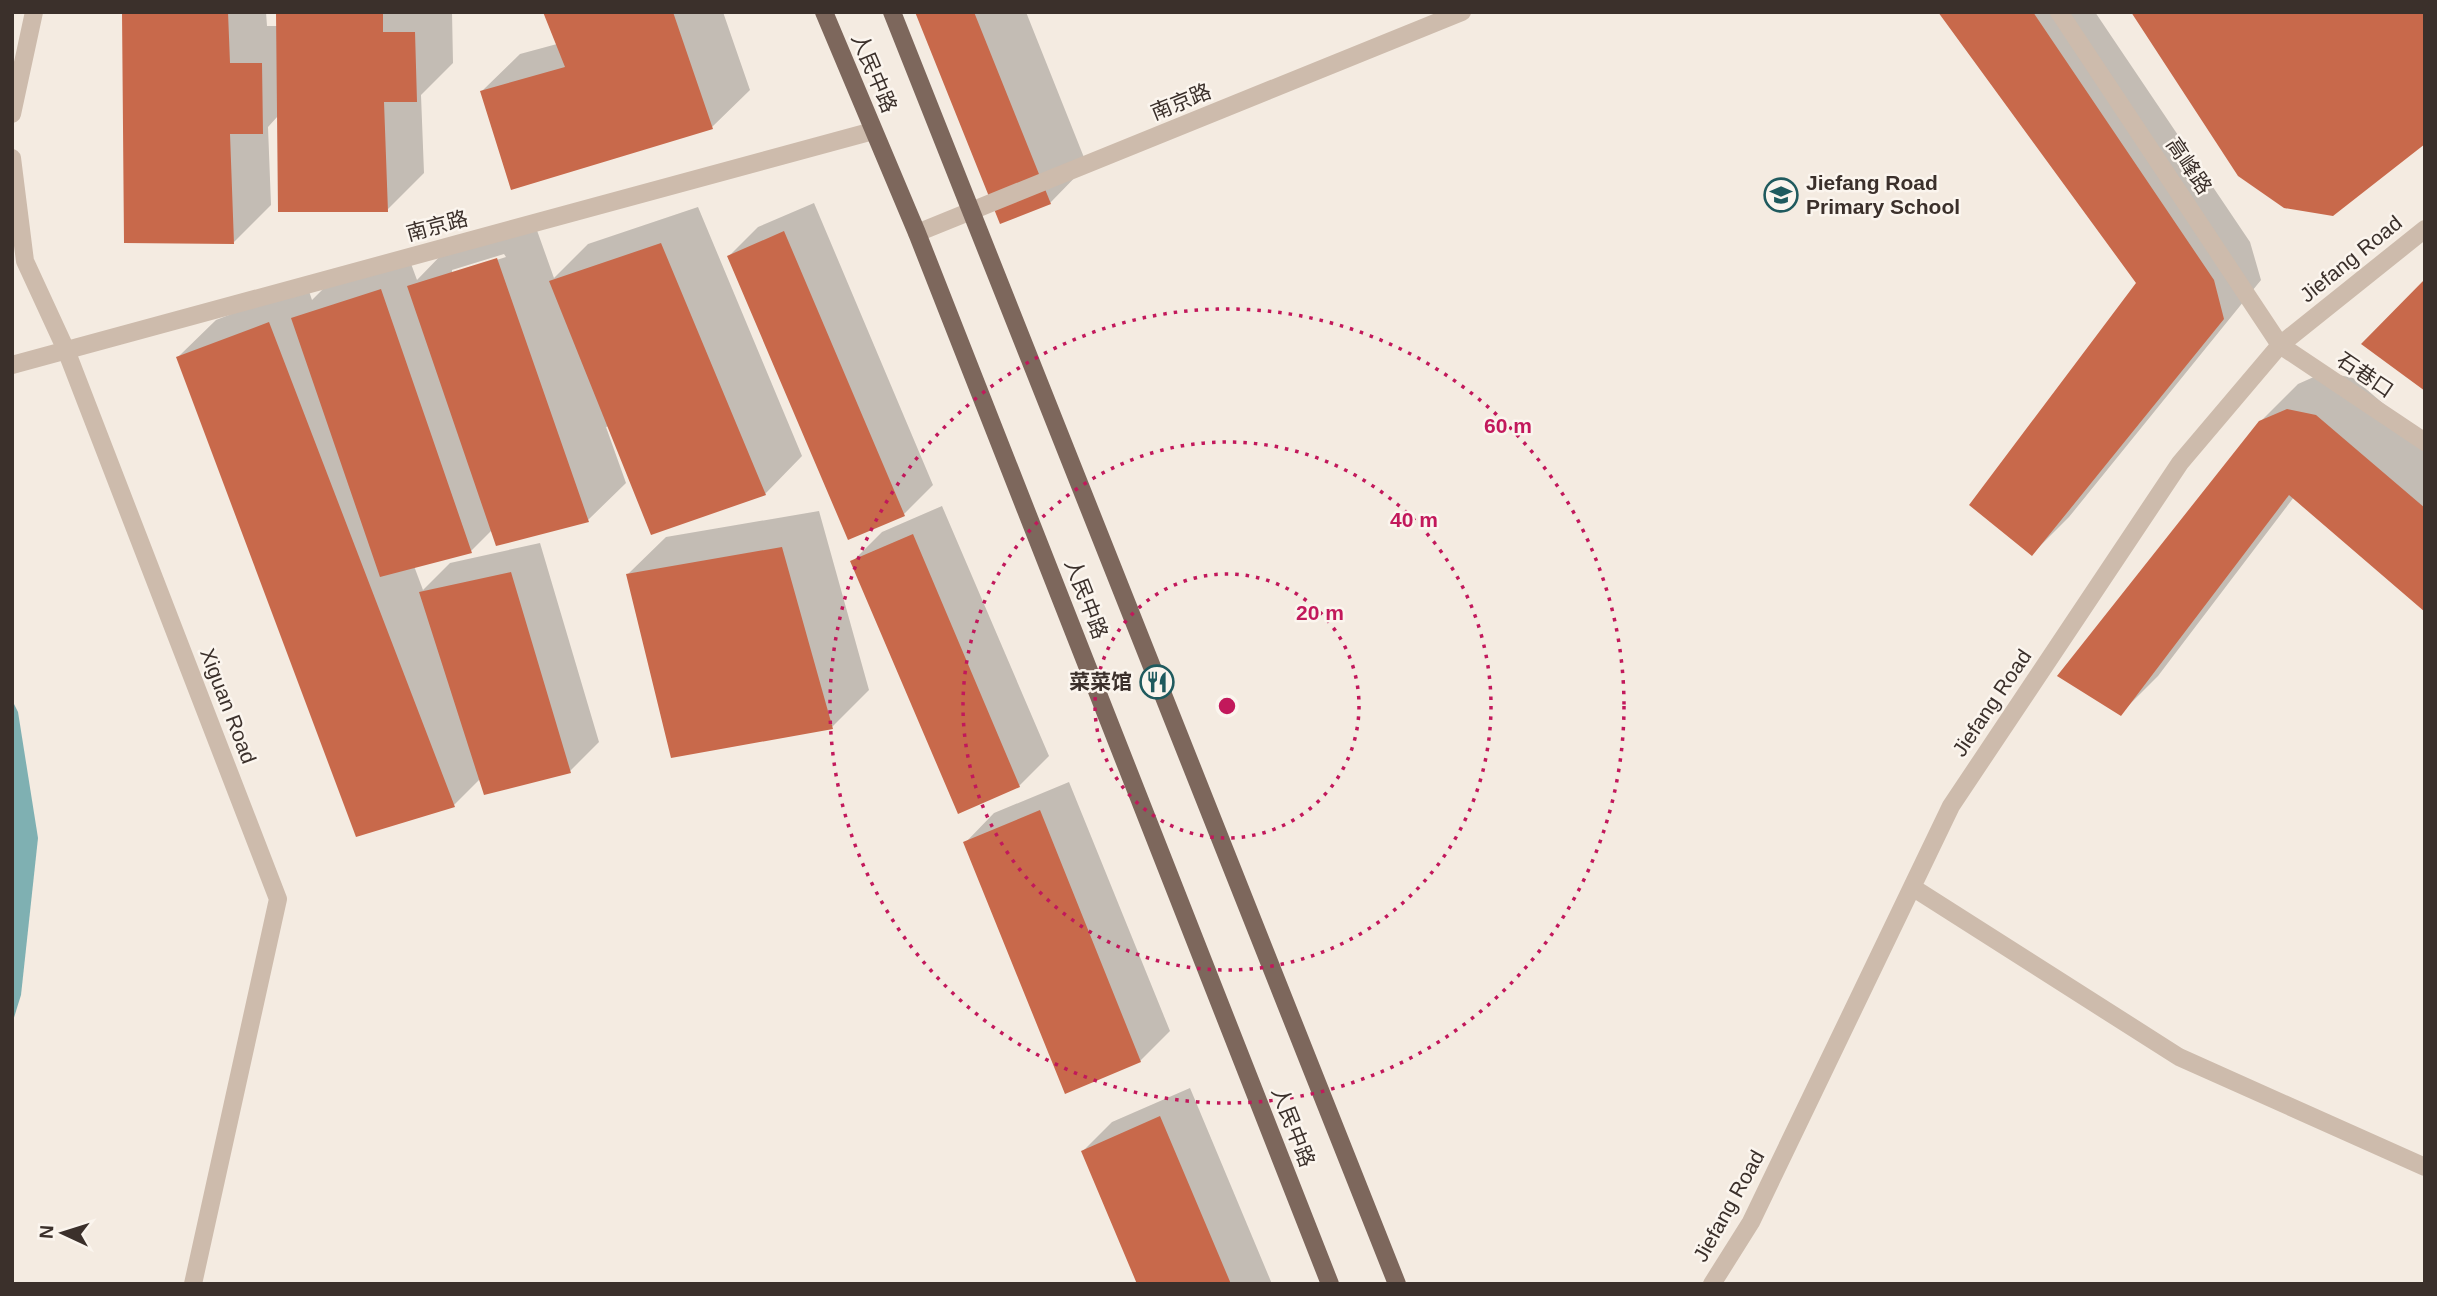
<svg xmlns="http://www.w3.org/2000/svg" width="2437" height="1296" font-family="Helvetica,'Noto Sans SC',sans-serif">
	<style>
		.water { fill: #7fb0b2 }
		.shadow { fill: #0003; fill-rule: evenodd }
		.building { fill: #c8694b }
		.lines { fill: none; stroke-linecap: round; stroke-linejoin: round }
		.minor { stroke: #cdbbac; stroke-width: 18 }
		.major { stroke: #7d675c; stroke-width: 18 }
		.ring { fill: none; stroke: #c2185b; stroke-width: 3.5; stroke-dasharray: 3.5 7 }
		.labels { text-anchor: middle; stroke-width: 5; stroke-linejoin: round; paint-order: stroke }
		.street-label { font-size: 21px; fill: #3b302b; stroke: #fbf5ee }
		.poi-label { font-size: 21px; font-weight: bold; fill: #3b302b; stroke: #fbf5ee; text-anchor: start }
		.centre { fill: #c2185b; stroke: #fbf5ee; stroke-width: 3.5 }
		.ring-label { font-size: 21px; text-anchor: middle; font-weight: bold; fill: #c2185b; stroke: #fbf5ee; stroke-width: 5; stroke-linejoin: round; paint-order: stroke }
	</style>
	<rect width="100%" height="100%" fill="#f4ebe1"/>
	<path class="water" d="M 12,700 L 18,712 L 38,838 L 21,995 L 12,1024 Z"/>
	<path class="shadow" d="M 124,12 L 266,12 L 267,26 L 278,26 L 278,12 L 452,12 L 453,63 L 421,95 L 424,173 L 387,210 L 278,116 L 268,127 L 271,205 L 234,242 Z
		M 545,12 L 723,12 L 750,90 L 712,127 L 512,188 L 482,91 L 520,54 L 557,44 Z
		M 917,12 L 1026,12 L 1087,165 L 1050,203 Z
		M 1940,12 L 2095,12 L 2250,242 L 2261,280 L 2069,517 L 2032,554 L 2138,283 Z
		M 814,203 L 933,485 L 904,514 L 729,256 L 758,227 Z
		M 698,207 L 802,456 L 765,494 L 609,426 L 606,427 L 626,483 L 588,520 L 492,530 L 471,551 L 414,566 L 423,590 L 450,563 L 540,543 L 599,742 L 570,771 L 481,778 L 454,805 L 178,357 L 216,320 L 307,285 L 312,300 L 323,289 L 410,261 L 417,280 L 447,249 L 534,222 L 554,278 L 588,244 ZM 504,254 L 506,257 L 452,274 L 452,270 Z
		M 2325,372 L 2353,378 L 2425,439 L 2425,610 L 2294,497 L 2158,676 L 2121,713 L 2260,422 L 2298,384 Z
		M 942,506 L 1049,756 L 1019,786 L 853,561 L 882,532 Z
		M 819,511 L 869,690 L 832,727 L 628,574 L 666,537 Z
		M 1069,782 L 1170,1031 L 1140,1061 L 965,843 L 994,813 Z
		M 1190,1088 L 1272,1284 L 1139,1284 L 1083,1151 L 1112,1122 Z"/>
	<path class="building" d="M 122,12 L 228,12 L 230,63 L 262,63 L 263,134 L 230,134 L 234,244 L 124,243 Z
		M 276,12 L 383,12 L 383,32 L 415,32 L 417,102 L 384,102 L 388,212 L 278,212 Z
		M 543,12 L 673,12 L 713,129 L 511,190 L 480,91 L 565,67 Z
		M 915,12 L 974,12 L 1051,204 L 1000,224 Z
		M 1938,12 L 2033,12 L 2214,280 L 2224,319 L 2032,556 L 1969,505 L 2136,283 Z
		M 2131,12 L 2425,12 L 2425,144 L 2333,216 L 2284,208 L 2238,176 Z
		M 784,231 L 905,516 L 848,540 L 727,256 Z
		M 661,243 L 766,495 L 651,535 L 549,281 Z
		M 497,258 L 589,522 L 496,546 L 407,286 Z
		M 2425,279 L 2425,391 L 2361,344 Z
		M 381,289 L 472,553 L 380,577 L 291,318 Z
		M 269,322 L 455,807 L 356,837 L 176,357 Z
		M 2287,409 L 2316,415 L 2425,508 L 2425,612 L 2289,495 L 2121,716 L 2057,676 L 2259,421 Z
		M 913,534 L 1020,787 L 958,814 L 850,561 Z
		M 782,547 L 833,729 L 671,758 L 626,574 Z
		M 511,572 L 571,773 L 484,795 L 419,592 Z
		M 1040,810 L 1141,1062 L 1065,1094 L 963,842 Z
		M 1160,1116 L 1231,1284 L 1137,1284 L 1081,1151 Z"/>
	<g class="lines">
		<path class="minor" d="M 2059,12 L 2280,345 L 2425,442
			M 12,114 L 34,12
			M 12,158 L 25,261 L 66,350 L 278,899 L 193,1284
			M 917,233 L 1462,12
			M 12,365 L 873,131
			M 1912,887 L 2179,1057 L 2425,1167
			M 1712,1284 L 1751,1222 L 1951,806 L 2180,463 L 2280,345 L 2425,229"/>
		<path class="major" d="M 824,12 L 917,233 L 1330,1284
			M 892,12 L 1397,1284"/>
	</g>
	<g class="ring">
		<circle cx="1227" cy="706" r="132"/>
		<circle cx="1227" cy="706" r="264"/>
		<circle cx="1227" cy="706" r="397"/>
	</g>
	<defs>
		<symbol id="school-ring" viewBox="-11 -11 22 22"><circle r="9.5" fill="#fbf5ee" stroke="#1f5a5e" stroke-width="1.5"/><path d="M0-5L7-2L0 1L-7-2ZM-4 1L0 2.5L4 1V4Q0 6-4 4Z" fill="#1f5a5e"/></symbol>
		<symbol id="restaurant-ring" viewBox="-11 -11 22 22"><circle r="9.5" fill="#fbf5ee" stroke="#1f5a5e" stroke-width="1.5"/><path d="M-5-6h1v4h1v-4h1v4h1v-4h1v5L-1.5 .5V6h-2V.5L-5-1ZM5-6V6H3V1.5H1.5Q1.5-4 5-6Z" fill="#1f5a5e"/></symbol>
	</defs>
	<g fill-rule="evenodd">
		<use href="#school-ring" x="1762" y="176" width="38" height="38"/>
		<use href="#restaurant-ring" x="1138" y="663" width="38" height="38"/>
	</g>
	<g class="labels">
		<g class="street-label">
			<text transform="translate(874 73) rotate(67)" y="7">人民中路</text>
			<text transform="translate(1181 102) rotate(-22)" y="7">南京路</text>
			<text transform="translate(2189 166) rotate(56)" y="7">高峰路</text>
			<text transform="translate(437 226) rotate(-15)" y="7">南京路</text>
			<text transform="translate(2351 259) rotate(-39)" y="7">Jiefang Road</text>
			<text transform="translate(2365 375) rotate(34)" y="7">石巷口</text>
			<text transform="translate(1086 599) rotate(69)" y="7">人民中路</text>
			<text transform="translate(1992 703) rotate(-56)" y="7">Jiefang Road</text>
			<text transform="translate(228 706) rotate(69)" y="7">Xiguan Road</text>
			<text transform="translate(1293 1127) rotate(69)" y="7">人民中路</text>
			<text transform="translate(1729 1206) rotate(-61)" y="7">Jiefang Road</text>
		</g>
		<g class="poi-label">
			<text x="1806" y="190">Jiefang Road<tspan x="1806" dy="24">Primary School</tspan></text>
			<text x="1132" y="689" text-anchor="end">菜菜馆</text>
		</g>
	</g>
	<circle cx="1227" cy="706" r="10" class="centre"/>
	<g class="ring-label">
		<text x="1508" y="433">60 m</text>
		<text x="1414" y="527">40 m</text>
		<text x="1320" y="620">20 m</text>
	</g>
	<rect width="2437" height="1296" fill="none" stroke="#3b302b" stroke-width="28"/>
	<g transform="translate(63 1233) rotate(274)" stroke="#fbf5ee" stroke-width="5" paint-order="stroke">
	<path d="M0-5L12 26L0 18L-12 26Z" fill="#3b302b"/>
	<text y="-10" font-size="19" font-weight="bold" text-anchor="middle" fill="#3b302b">N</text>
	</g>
</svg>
